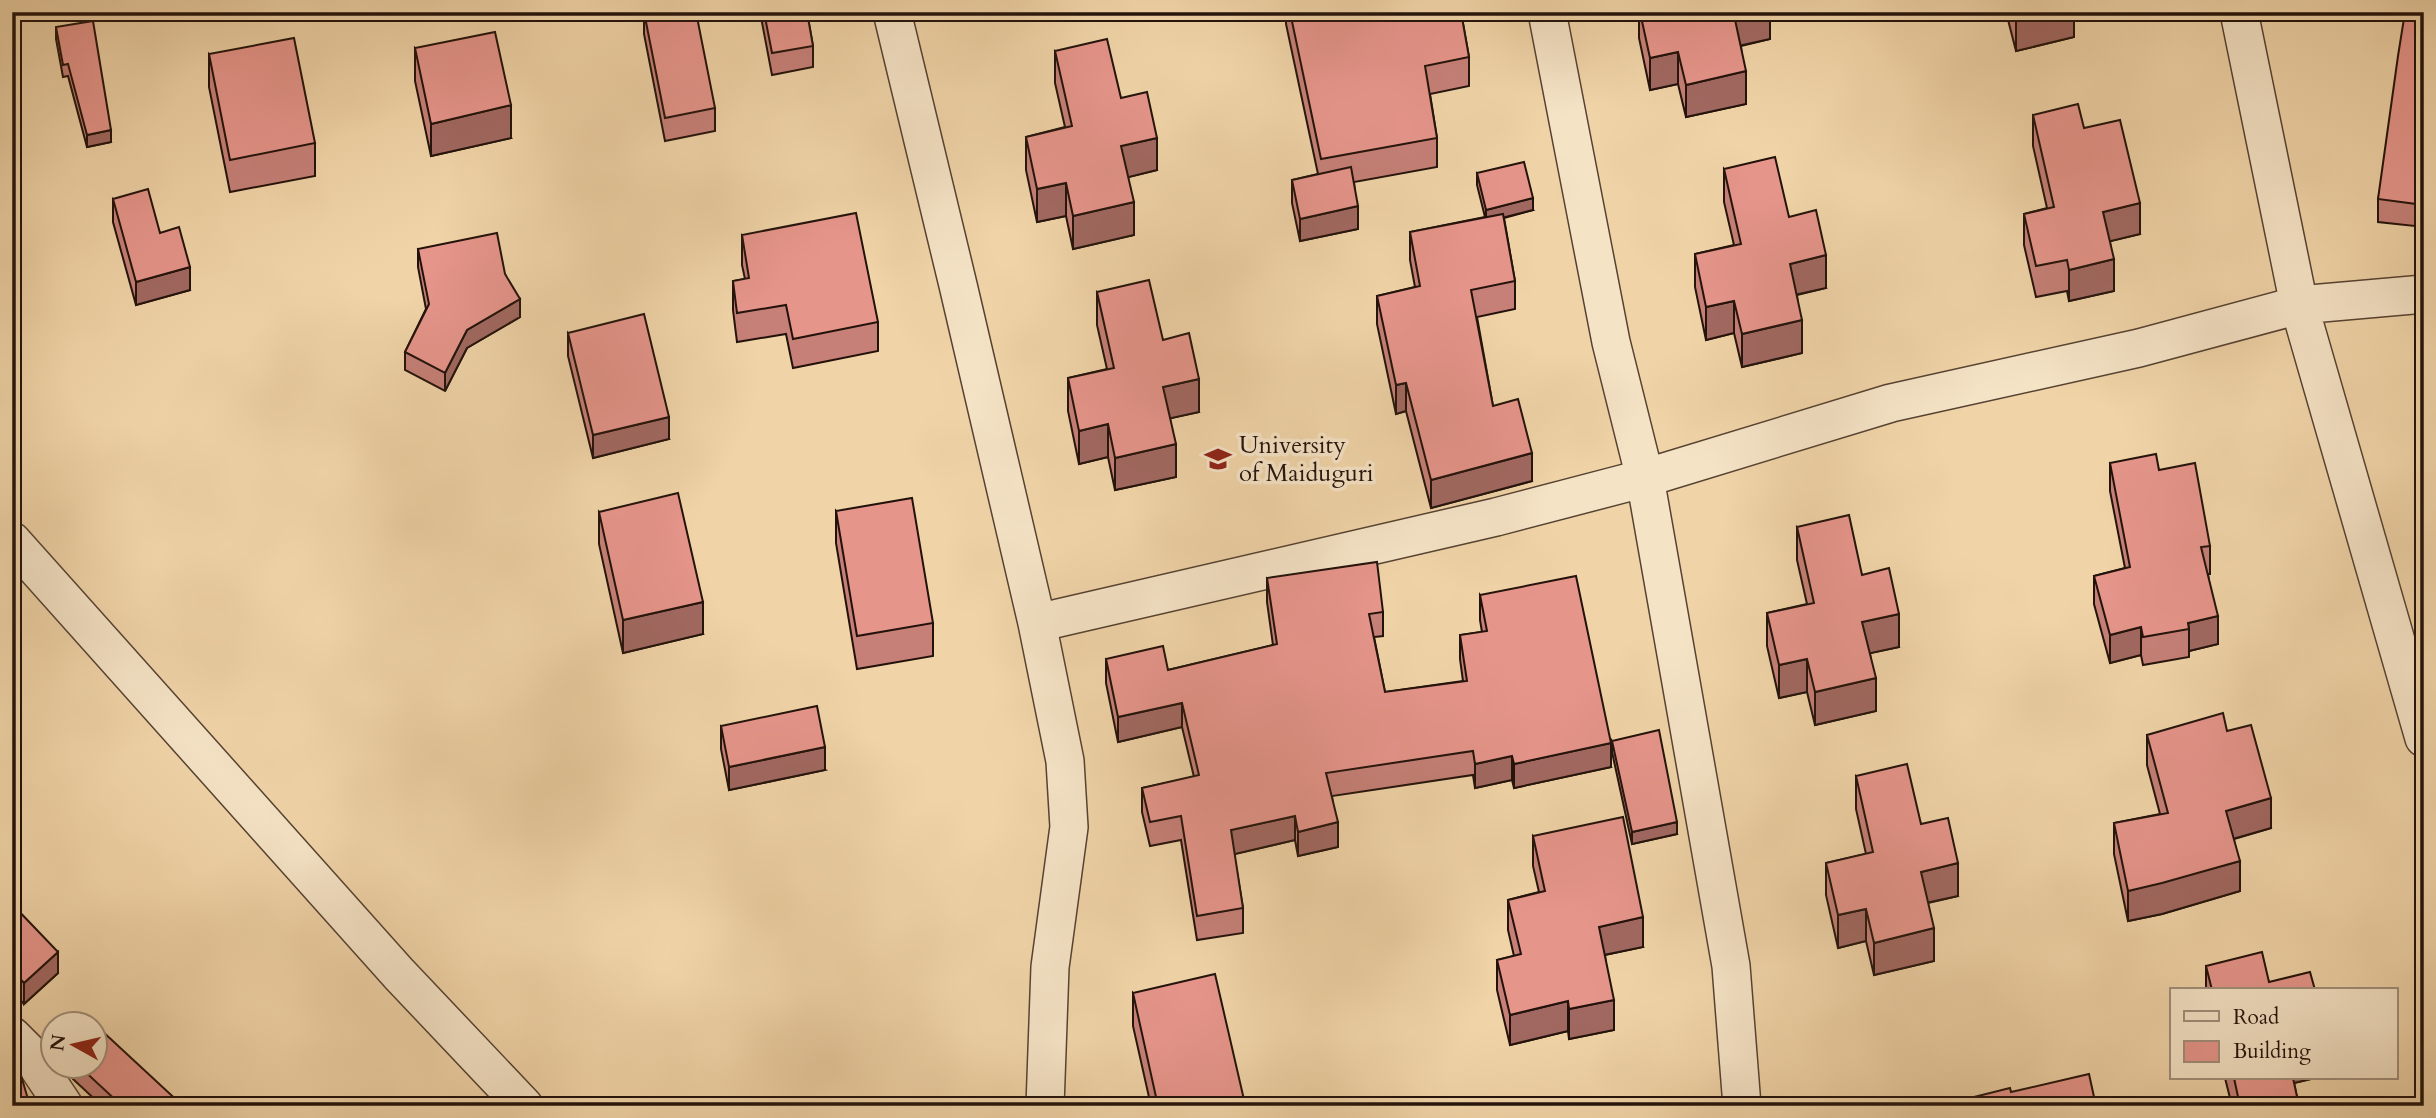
<svg xmlns="http://www.w3.org/2000/svg" width="2436" height="1118" font-family="Cardo,serif">
	<style>
		.lines { fill: none; stroke-linecap: round; stroke-linejoin: round }
		.street-casing { stroke: #564232; stroke-width: 40 }
		.street { stroke: #f5e3c6; stroke-width: 37 }
		.wall { fill: #c68078; stroke: #23120b; stroke-width: 2 }
		.shaded-wall { fill: #a16861; stroke: #23120b; stroke-width: 2 }
		.building { fill: #e6958b; stroke: #23120b; stroke-width: 2 }
		.labels { text-anchor: middle; stroke-width: 7; stroke-linejoin: round; paint-order: stroke }
		.poi-label { font-size: 24px; fill: #23120b; stroke: #f5e3c6; text-anchor: start }
	</style>
	<rect width="100%" height="100%" fill="#f0d4a8"/>
	<filter id="stains"><feTurbulence type="fractalNoise" baseFrequency=".00286" numOctaves="4"/><feColorMatrix values="0 0 0 0 .2 0 0 0 0 .09 0 0 0 0 .02 0 0 0 .5 -.17"/></filter>
	<radialGradient id="worn" r=".72"><stop offset=".6" stop-color="#630" stop-opacity="0"/><stop offset="1" stop-color="#630" stop-opacity=".3"/></radialGradient>
	<g class="lines">
		<defs>
			<path id="street" d="M 892,12 L 958,285 L 1037,623 L 1065,761 L 1069,827 L 1050,967 L 1045,1106
				M 1547,12 L 1611,342 L 1645,478 L 1731,966 L 1742,1106
				M 2239,12 L 2299,305 L 2424,738
				M 12,541 L 399,974 L 524,1106
				M 1037,623 L 1496,517 L 1645,478 L 1891,403 L 2139,348 L 2299,305 L 2424,294
				M 12,1036 L 28,1052 L 64,1106"/>
		</defs>
		<use href="#street" class="street-casing"/>
		<use href="#street" class="street"/>
	</g>
	<path class="wall" d="M 644,12 L 715,108 L 715,131 L 665,141 L 644,34 Z
		M 760,12 L 807,12 L 813,46 L 813,67 L 772,75 Z
		M 1286,12 L 1461,12 L 1469,57 L 1469,86 L 1430,94 L 1437,138 L 1437,167 L 1354,182 L 1358,229 L 1300,241 L 1292,203 L 1292,180 L 1318,174 L 1286,24 Z
		M 1639,12 L 1770,12 L 1770,39 L 1741,46 L 1746,104 L 1686,117 L 1678,84 L 1650,90 L 1639,38 Z
		M 2006,12 L 2074,12 L 2074,37 L 2016,51 Z
		M 2424,12 L 2424,227 L 2378,222 L 2378,199 Z
		M 56,27 L 111,142 L 87,147 L 68,76 L 63,77 L 56,39 Z
		M 415,48 L 511,138 L 431,156 L 415,81 Z
		M 1055,51 L 1121,98 L 1157,170 L 1128,177 L 1134,235 L 1073,249 L 1066,216 L 1037,222 L 1026,170 L 1026,137 L 1065,127 L 1055,83 Z
		M 209,54 L 315,143 L 315,176 L 230,192 L 209,87 Z
		M 2033,115 L 2084,128 L 2140,234 L 2110,241 L 2114,291 L 2069,301 L 2067,291 L 2036,297 L 2024,245 L 2024,214 L 2047,208 L 2033,146 Z
		M 1724,169 L 1826,288 L 1797,295 L 1802,353 L 1742,367 L 1734,333 L 1706,340 L 1695,287 L 1695,254 L 1734,245 L 1724,202 Z
		M 1477,173 L 1533,210 L 1504,218 L 1515,281 L 1515,309 L 1477,317 L 1493,406 L 1532,481 L 1431,508 L 1406,411 L 1396,414 L 1377,324 L 1377,296 L 1415,287 L 1410,260 L 1410,232 L 1485,217 L 1477,185 Z
		M 113,199 L 160,233 L 190,290 L 136,305 L 113,222 Z
		M 742,235 L 878,322 L 878,351 L 793,368 L 786,334 L 737,342 L 733,310 L 733,281 L 745,279 L 742,265 Z
		M 418,249 L 505,274 L 520,317 L 467,348 L 445,391 L 405,370 L 405,352 L 426,309 L 418,267 Z
		M 1097,292 L 1163,340 L 1199,412 L 1170,418 L 1176,477 L 1115,490 L 1108,457 L 1079,464 L 1068,411 L 1068,378 L 1107,369 L 1097,325 Z
		M 568,333 L 669,439 L 593,458 L 568,356 Z
		M 2110,463 L 2159,470 L 2210,546 L 2210,574 L 2208,574 L 2218,644 L 2189,651 L 2189,657 L 2143,665 L 2141,655 L 2110,663 L 2094,604 L 2094,576 L 2125,568 L 2110,491 Z
		M 836,511 L 933,623 L 933,656 L 857,669 L 836,543 Z
		M 599,512 L 703,634 L 623,653 L 599,544 Z
		M 1797,527 L 1862,575 L 1899,647 L 1870,653 L 1876,711 L 1815,725 L 1807,692 L 1779,698 L 1767,646 L 1767,613 L 1807,604 L 1797,560 Z
		M 1267,578 L 1383,612 L 1383,636 L 1374,637 L 1385,692 L 1463,681 L 1460,659 L 1460,635 L 1482,632 L 1480,620 L 1480,595 L 1611,767 L 1514,788 L 1512,780 L 1475,788 L 1473,775 L 1332,796 L 1338,847 L 1298,856 L 1295,840 L 1234,854 L 1243,908 L 1243,933 L 1197,940 L 1181,840 L 1150,846 L 1142,812 L 1142,788 L 1194,777 L 1182,727 L 1118,742 L 1106,683 L 1106,659 L 1168,670 L 1273,645 L 1267,602 Z
		M 721,726 L 825,770 L 729,790 L 721,749 Z
		M 2227,731 L 2271,828 L 2234,839 L 2240,891 L 2162,914 L 2128,921 L 2114,854 L 2114,823 L 2160,814 L 2147,765 L 2147,735 Z
		M 1612,741 L 1677,834 L 1632,844 L 1612,752 Z
		M 1856,776 L 1921,824 L 1958,896 L 1928,903 L 1934,961 L 1874,975 L 1866,941 L 1838,948 L 1826,895 L 1826,863 L 1866,854 L 1856,809 Z
		M 1533,836 L 1643,947 L 1605,955 L 1614,1030 L 1569,1039 L 1568,1031 L 1510,1045 L 1497,990 L 1497,960 L 1514,956 L 1508,930 L 1508,900 L 1539,892 L 1533,866 Z
		M 12,904 L 58,973 L 24,1004 L 12,991 Z
		M 2206,966 L 2269,982 L 2315,990 L 2206,990 Z
		M 1133,993 L 1245,1106 L 1151,1106 L 1133,1026 Z
		M 73,1066 L 94,1066 L 183,1106 L 102,1106 L 73,1079 Z
		M 2225,1078 L 2315,1078 L 2294,1083 L 2299,1106 L 2232,1106 Z"/>
	<path class="shaded-wall" d="M 164,12 L 177,12 L 164,16 Z
		M 1744,12 L 1770,12 L 1770,39 L 1734,47 L 1734,15 Z
		M 2041,12 L 2074,12 L 2074,37 L 2016,51 L 2016,19 Z
		M 1678,52 L 1678,84 L 1650,90 L 1650,58 Z
		M 1746,71 L 1746,104 L 1686,117 L 1686,85 Z
		M 511,105 L 511,138 L 431,156 L 431,124 Z
		M 111,130 L 111,142 L 87,147 L 87,135 Z
		M 1157,138 L 1157,170 L 1121,179 L 1121,146 Z
		M 1066,183 L 1066,216 L 1037,222 L 1037,189 Z
		M 1533,198 L 1533,210 L 1486,222 L 1486,210 Z
		M 1134,202 L 1134,235 L 1073,249 L 1073,216 Z
		M 2140,203 L 2140,234 L 2103,243 L 2103,212 Z
		M 1358,206 L 1358,229 L 1300,241 L 1300,219 Z
		M 1826,255 L 1826,288 L 1790,296 L 1790,264 Z
		M 2114,259 L 2114,291 L 2069,301 L 2069,270 Z
		M 190,267 L 190,290 L 136,305 L 136,282 Z
		M 520,299 L 520,317 L 467,348 L 445,391 L 445,373 L 467,330 Z
		M 1734,301 L 1734,333 L 1706,340 L 1706,307 Z
		M 1802,320 L 1802,353 L 1742,367 L 1742,334 Z
		M 1199,379 L 1199,412 L 1163,420 L 1163,387 Z
		M 1406,383 L 1406,411 L 1396,414 L 1396,385 Z
		M 669,417 L 669,439 L 593,458 L 593,435 Z
		M 1108,424 L 1108,457 L 1079,464 L 1079,431 Z
		M 1176,444 L 1176,477 L 1115,490 L 1115,458 Z
		M 1532,453 L 1532,481 L 1431,508 L 1431,480 Z
		M 703,602 L 703,634 L 623,653 L 623,620 Z
		M 1899,614 L 1899,647 L 1862,655 L 1862,622 Z
		M 2218,616 L 2218,644 L 2189,651 L 2189,629 L 2188,623 Z
		M 2141,627 L 2141,655 L 2110,663 L 2110,635 Z
		M 1807,659 L 1807,692 L 1779,698 L 1779,665 Z
		M 1876,678 L 1876,711 L 1815,725 L 1815,692 Z
		M 1182,703 L 1182,727 L 1118,742 L 1118,717 Z
		M 1611,743 L 1611,767 L 1514,788 L 1514,764 Z
		M 825,747 L 825,770 L 729,790 L 729,767 Z
		M 1512,756 L 1512,780 L 1475,788 L 1475,764 Z
		M 2271,798 L 2271,828 L 2226,841 L 2226,811 Z
		M 1295,816 L 1295,840 L 1231,855 L 1231,830 Z
		M 1338,822 L 1338,847 L 1298,856 L 1298,832 Z
		M 1677,822 L 1677,834 L 1632,844 L 1632,832 Z
		M 2240,861 L 2240,891 L 2162,914 L 2128,921 L 2128,891 Z
		M 1958,863 L 1958,896 L 1921,904 L 1921,872 Z
		M 1866,909 L 1866,941 L 1838,948 L 1838,915 Z
		M 1643,917 L 1643,947 L 1599,956 L 1599,927 Z
		M 1934,928 L 1934,961 L 1874,975 L 1874,943 Z
		M 58,952 L 58,973 L 24,1004 L 24,983 Z
		M 1614,1000 L 1614,1030 L 1569,1039 L 1569,1009 Z
		M 1568,1001 L 1568,1031 L 1510,1045 L 1510,1015 Z
		M 2286,1078 L 2315,1078 L 2286,1085 Z"/>
	<path class="building" d="M 644,12 L 696,12 L 715,108 L 665,118 Z
		M 764,12 L 807,12 L 813,46 L 772,53 Z
		M 1290,12 L 1461,12 L 1469,57 L 1425,66 L 1437,138 L 1321,159 Z
		M 1640,12 L 1744,12 L 1734,15 L 1746,71 L 1686,85 L 1678,52 L 1650,58 Z
		M 2014,12 L 2041,12 L 2016,19 Z
		M 2405,12 L 2424,12 L 2424,205 L 2378,199 L 2398,56 Z
		M 93,21 L 111,130 L 87,135 L 68,64 L 63,65 L 56,27 Z
		M 495,32 L 511,105 L 431,124 L 415,48 Z
		M 294,38 L 315,143 L 230,160 L 209,54 Z
		M 1107,39 L 1121,98 L 1147,92 L 1157,138 L 1121,146 L 1134,202 L 1073,216 L 1066,183 L 1037,189 L 1026,137 L 1072,126 L 1055,51 Z
		M 2078,104 L 2084,128 L 2120,120 L 2140,203 L 2103,212 L 2114,259 L 2069,270 L 2067,260 L 2036,266 L 2024,214 L 2054,207 L 2033,115 Z
		M 1775,157 L 1789,217 L 1816,210 L 1826,255 L 1790,264 L 1802,320 L 1742,334 L 1734,301 L 1706,307 L 1695,254 L 1741,244 L 1724,169 Z
		M 1524,162 L 1533,198 L 1486,210 L 1477,173 Z
		M 1351,167 L 1358,206 L 1300,219 L 1292,180 Z
		M 148,189 L 160,233 L 179,227 L 190,267 L 136,282 L 113,199 Z
		M 856,213 L 878,322 L 793,339 L 786,305 L 737,313 L 733,281 L 749,278 L 742,235 Z
		M 1503,214 L 1515,281 L 1471,290 L 1493,406 L 1518,399 L 1532,453 L 1431,480 L 1406,383 L 1396,385 L 1377,296 L 1420,286 L 1410,232 Z
		M 497,233 L 505,274 L 520,299 L 467,330 L 445,373 L 405,352 L 429,304 L 418,249 Z
		M 1149,280 L 1163,340 L 1189,333 L 1199,379 L 1163,387 L 1176,444 L 1115,458 L 1108,424 L 1079,431 L 1068,378 L 1114,368 L 1097,292 Z
		M 644,314 L 669,417 L 593,435 L 568,333 Z
		M 2156,454 L 2159,470 L 2195,463 L 2210,546 L 2201,547 L 2218,616 L 2188,623 L 2189,629 L 2143,637 L 2141,627 L 2110,635 L 2094,576 L 2130,567 L 2110,463 Z
		M 678,493 L 703,602 L 623,620 L 599,512 Z
		M 912,498 L 933,623 L 857,636 L 836,511 Z
		M 1849,515 L 1862,575 L 1889,568 L 1899,614 L 1862,622 L 1876,678 L 1815,692 L 1807,659 L 1779,665 L 1767,613 L 1814,603 L 1797,527 Z
		M 1377,562 L 1383,612 L 1369,614 L 1385,692 L 1467,681 L 1460,635 L 1487,631 L 1480,595 L 1576,576 L 1611,743 L 1514,764 L 1512,756 L 1475,764 L 1473,751 L 1326,773 L 1338,822 L 1298,832 L 1295,816 L 1231,830 L 1243,908 L 1197,916 L 1181,816 L 1150,822 L 1142,788 L 1199,775 L 1182,703 L 1118,717 L 1106,659 L 1163,646 L 1168,670 L 1277,644 L 1267,578 Z
		M 817,706 L 825,747 L 729,767 L 721,726 Z
		M 2223,713 L 2227,731 L 2251,725 L 2271,798 L 2226,811 L 2240,861 L 2162,883 L 2128,891 L 2114,823 L 2168,813 L 2147,735 Z
		M 1659,730 L 1677,822 L 1632,832 L 1612,741 Z
		M 1907,764 L 1921,824 L 1948,818 L 1958,863 L 1921,872 L 1934,928 L 1874,943 L 1866,909 L 1838,915 L 1826,863 L 1873,852 L 1856,776 Z
		M 1623,817 L 1643,917 L 1599,927 L 1614,1000 L 1569,1009 L 1568,1001 L 1510,1015 L 1497,960 L 1521,954 L 1508,900 L 1545,891 L 1533,836 Z
		M 12,904 L 58,952 L 24,983 L 12,970 Z
		M 2262,952 L 2269,982 L 2310,972 L 2315,990 L 2212,990 L 2206,966 Z
		M 1215,974 L 1245,1104 L 1236,1106 L 1158,1106 L 1133,993 Z
		M 101,1030 L 183,1106 L 122,1106 L 79,1066 L 94,1066 L 94,1037 Z
		M 20,1072 L 30,1106 L 12,1106 L 12,1073 L 13,1074 Z
		M 2089,1074 L 2096,1106 L 1972,1106 L 1970,1098 L 2010,1088 L 2011,1092 Z
		M 2234,1078 L 2293,1078 L 2299,1106 L 2240,1106 Z"/>
	<defs>
		<symbol id="university-bare" viewBox="-9 -9 18 18"><path d="M0-5L7-2L0 1L-7-2ZM-4 1L0 2.5L4 1V4Q0 6-4 4Z" fill="#8f2418" stroke="#f5e3c6" stroke-width="2.5" paint-order="stroke"/></symbol>
	</defs>
	<g fill-rule="evenodd">
		<use href="#university-bare" x="1199" y="440" width="38" height="38"/>
	</g>
	<g class="labels">
		<g class="poi-label">
			<text x="1239" y="453">University<tspan x="1239" dy="28">of Maiduguri</tspan></text>
		</g>
	</g>
	<rect width="2436" height="1118" fill="none" stroke="#f0d4a8" stroke-width="42"/>
	<rect x="14" y="14" width="2408" height="1090" fill="none" stroke="#23120b" stroke-width="3.5"/>
	<rect x="21" y="21" width="2394" height="1076" fill="none" stroke="#23120b" stroke-width="2"/>
	<rect x="2170" y="988" width="228" height="91" fill="#f5e3c6" stroke="#a18f7b" stroke-width="2"/>
	<rect x="2184" y="1011" width="35" height="10" fill="#f5e3c6" stroke="#a18f7b" stroke-width="2"/>
	<text x="2233" y="1024" font-size="21" fill="#23120b">Road</text>
	<rect x="2184" y="1041" width="35" height="21" fill="#e6958b" stroke="#a18f7b" stroke-width="2"/>
	<text x="2233" y="1058" font-size="21" fill="#23120b">Building</text>
	<g transform="translate(74 1045) rotate(278)"><circle r="33" fill="#f5e3c6" stroke="#a18f7b" stroke-width="2"/>
	<path d="M0-5L12 26L0 18L-12 26Z" fill="#8f2418"/>
	<text y="-10" font-size="19" font-weight="bold" text-anchor="middle" fill="#23120b">N</text>
	</g>
	<rect width="100%" height="100%" filter="url(#stains)"/>
	<rect width="100%" height="100%" fill="url(#worn)"/>
</svg>
